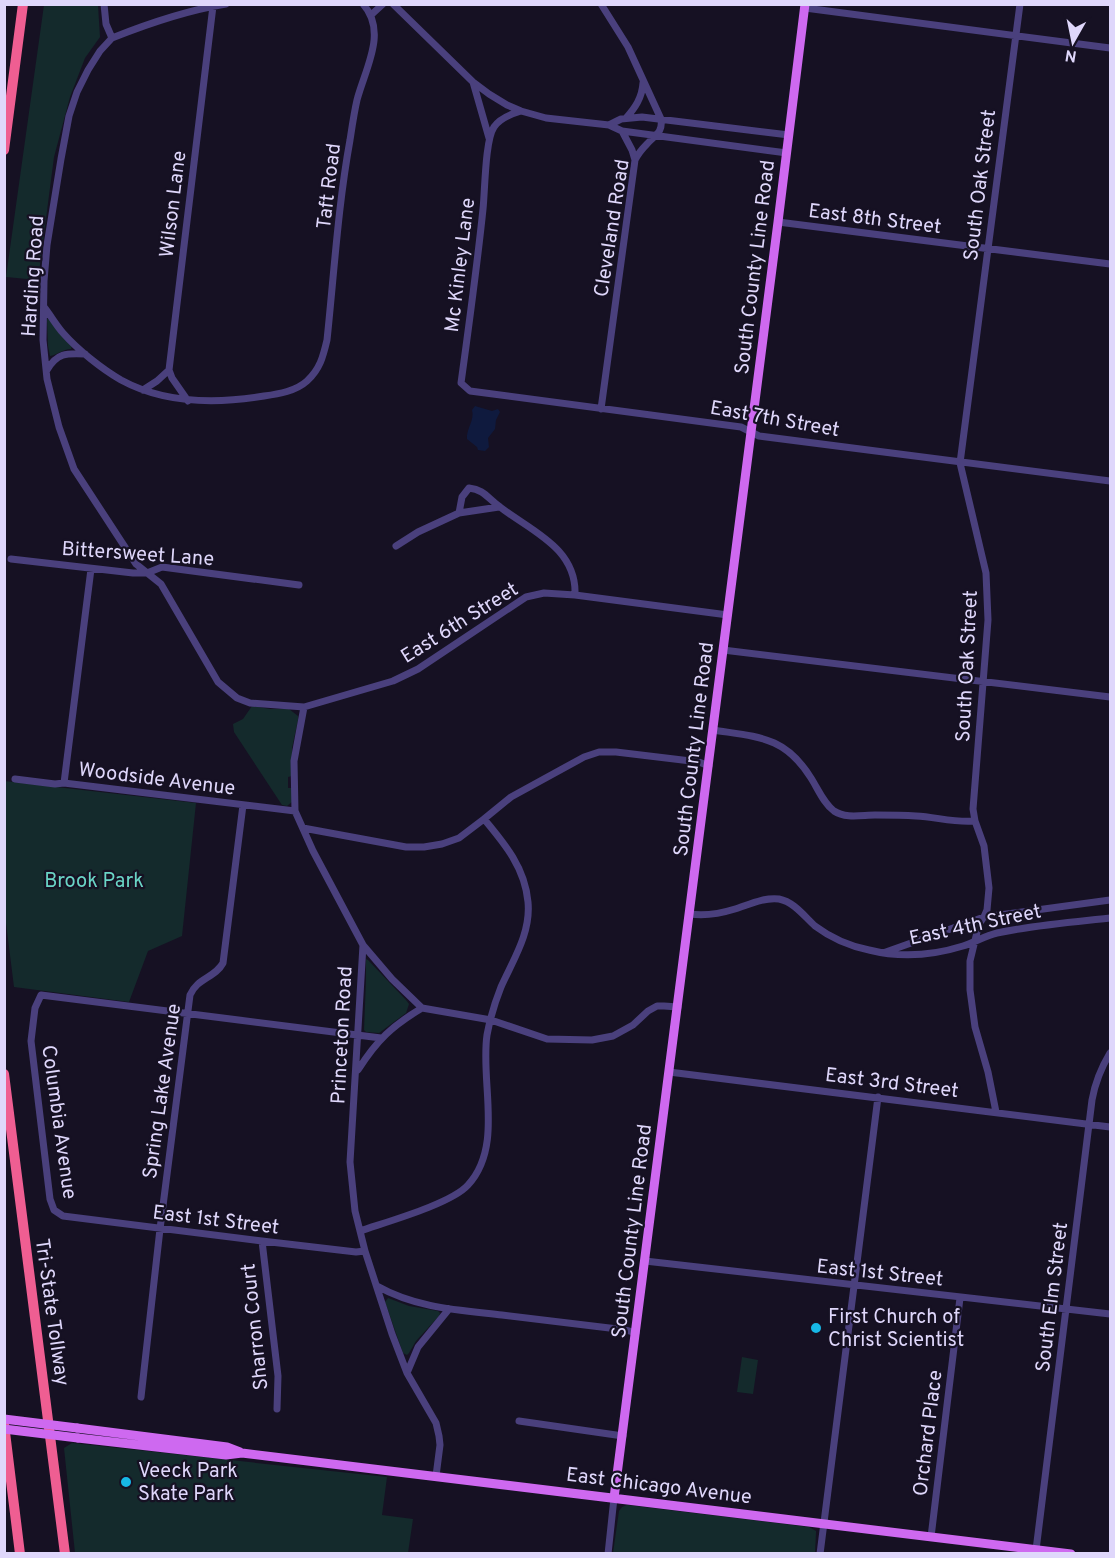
<svg xmlns="http://www.w3.org/2000/svg" width="1115" height="1558" font-family="Overpass,sans-serif">
	<style>
		.green { fill: #142a2c }
		.water { fill: #0f1a3e }
		.lines { fill: none; stroke-linecap: round; stroke-linejoin: round }
		.stream { stroke: #0f1a3e; stroke-width: 2 }
		.minor { stroke: #4a407d; stroke-width: 7 }
		.major { stroke: #ce69f0; stroke-width: 9 }
		.highway { stroke: #ef5e92; stroke-width: 10 }
		.major-bridge { stroke: #ce69f0; stroke-width: 9 }
		.poi-dot { fill: #17b8e6; stroke: #161123; stroke-width: 2 }
		.labels { text-anchor: middle; stroke-width: 4.5; stroke-linejoin: round; paint-order: stroke }
		.street-label { font-size: 20px; fill: #dfd7fb; stroke: #161123 }
		.park-label { font-size: 20px; fill: #6ad4c6; stroke: #161123 }
		.poi-label { font-size: 20px; fill: #dfd7fb; stroke: #161123; text-anchor: start }
	</style>
	<rect width="100%" height="100%" fill="#161123"/>
	<path class="green" d="M 44,5 L 98,5 L 100,37 L 85,58 L 70,97 L 54,157 L 38,280 L 6,277 Z
		M 47,319 L 50,320 L 59,333 L 72,346 L 71,349 C 63,349 57,355 50,356 L 48,346 Z
		M 252,706 L 270,709 L 289,709 L 298,716 L 298,720 L 292,748 L 292,776 L 288,777 L 288,788 L 292,788 L 292,802 L 287,806 L 282,805 L 234,732 L 233,724 L 243,719 Z
		M 4,781 L 196,803 L 182,936 L 148,951 L 129,1002 L 14,987 L 4,907 Z
		M 366,959 L 368,960 L 406,1000 L 409,1004 L 406,1013 L 379,1033 L 366,1032 L 364,1030 L 366,980 Z
		M 388,1298 L 409,1306 L 438,1311 L 440,1313 L 439,1316 L 416,1341 L 409,1353 L 407,1355 L 403,1353 L 385,1302 Z
		M 742,1357 L 758,1360 L 753,1394 L 737,1392 Z
		M 72,1443 L 387,1477 L 382,1515 L 413,1519 L 408,1553 L 75,1553 L 64,1448 Z
		M 627,1505 L 809,1527 L 816,1531 L 816,1533 L 815,1553 L 613,1553 L 619,1511 L 622,1507 Z"/>
	<path class="water" d="M 475,406 L 492,411 L 498,409 L 500,412 L 496,420 L 495,429 L 488,438 L 489,447 L 485,451 L 478,450 L 477,447 L 467,439 C 466,429 475,420 472,410 Z"/>
	<g class="lines">
		<path class="stream" d="M 4,1552 L 6,1554"/>
		<path class="minor" d="M 104,4 L 106,24 L 112,38 L 100,51 L 88,70 L 77,92 L 69,116 L 61,159 L 47,245 L 44,281 L 43,340 L 47,379 L 59,427 L 74,469 L 136,564 L 161,584 L 218,682 L 237,698 L 250,703 L 304,707 L 393,681 L 418,669 L 526,597 L 544,593 L 575,595 L 728,615
			M 393,4 L 473,82 L 489,94 L 507,105 L 521,111 L 546,118 L 609,125 L 622,131 L 787,153
			M 601,4 L 628,47 L 661,119 C 663,133 655,135 647,144 C 642,149 638,154 635,160 L 601,409
			M 805,8 L 1110,48
			M 371,15 L 383,4
			M 112,38 C 147,24 189,10 226,4
			M 473,82 L 489,138
			M 521,111 C 511,114 500,118 494,127 C 485,140 485,191 483,209 C 477,267 469,325 461,383 L 470,391 L 741,427 L 759,436 L 1110,481
			M 626,118 C 635,108 642,98 643,83
			M 609,125 L 621,119 L 642,117 L 789,135
			M 622,131 L 632,150 L 635,160
			M 778,222 L 1110,264
			M 44,307 C 51,316 56,325 63,333 C 78,350 102,369 121,380 C 165,404 216,404 264,396 C 279,394 296,391 307,381 C 320,369 323,357 327,340 C 334,274 338,206 350,140 C 352,127 354,113 357,100 C 365,69 388,32 363,4
			M 47,370 C 57,353 66,353 85,354
			M 143,390 L 157,381 L 169,370
			M 188,401 L 172,378 L 169,370 L 213,6
			M 459,513 L 462,497 L 469,488 C 485,490 487,498 500,507 C 531,531 577,548 575,595
			M 396,546 L 418,532 L 459,513 L 499,507
			M 11,559 L 133,573 L 147,573 L 162,567 L 299,585
			M 723,650 L 1110,697
			M 304,707 L 294,761 L 295,811 L 313,851 L 363,945 L 350,1162 L 355,1211 L 365,1251 L 392,1334 L 407,1373
			M 713,730 C 758,737 785,736 811,778 C 818,789 824,804 834,811 C 846,819 862,815 875,815 C 888,815 902,815 916,816 C 936,817 955,823 975,821
			M 15,779 L 55,784 L 64,783 L 295,811
			M 64,783 L 91,569
			M 303,828 L 406,847 L 424,847 L 442,844 L 459,838 L 484,819 L 511,797 L 584,757 L 599,752 L 616,752 L 699,762 L 709,766
			M 690,914 C 705,916 719,914 735,909 C 748,905 764,897 779,899 C 794,902 804,916 815,926 C 831,938 849,946 869,950 C 901,958 931,956 963,946 C 975,942 985,936 997,933 C 1034,925 1073,922 1110,918
			M 363,945 L 392,979 L 422,1008 L 491,1020 L 547,1039 L 592,1040 L 613,1036 L 633,1025 L 648,1011 L 657,1006 L 664,1006 L 678,1007
			M 883,953 L 984,917 L 1110,900
			M 358,1070 C 377,1040 392,1026 422,1008
			M 669,1072 L 1110,1127
			M 996,1112 L 988,1072 L 975,1027 L 970,990 L 970,961 L 979,924 L 984,917 L 987,910 L 989,888 L 984,846 L 975,821 L 973,809 L 988,620 L 986,573 L 960,463 L 1020,4
			M 360,1231 C 386,1222 451,1204 468,1185 C 504,1146 480,1082 487,1035 C 490,1019 495,1002 501,987 C 513,960 531,933 528,902 C 525,868 505,844 484,819
			M 262,1241 L 278,1376 L 277,1409
			M 365,1251 L 356,1252 L 262,1241 L 63,1216 L 54,1210 L 50,1199 L 31,1041 L 35,1008 L 41,995 L 381,1038
			M 645,1261 L 1110,1314
			M 377,1286 C 416,1308 458,1310 502,1315 C 544,1320 585,1325 626,1330 L 636,1333
			M 141,1397 L 160,1229 L 190,995 C 197,978 215,978 223,963 L 243,805
			M 519,1421 L 623,1436
			M 436,1476 L 440,1445 L 439,1436 L 436,1423 L 407,1373 L 418,1347 L 449,1309
			M 931,1537 L 960,1298
			M 1036,1550 L 1092,1100 C 1095,1083 1101,1068 1110,1053
			M 608,1554 L 614,1498
			M 820,1554 L 878,1097"/>
		<path class="major" d="M 77,1428 L 227,1447 L 240,1452
			M 78,1438 L 226,1455 L 242,1453 L 1071,1554
			M 614,1498 L 778,222 L 805,4"/>
		<path class="highway" d="M 4,150 L 23,4
			M 4,1074 L 65,1554
			M 4,1424 L 20,1554"/>
		<path class="major-bridge" d="M 4,1419 L 77,1428
			M 4,1429 L 78,1438"/>
	</g>
	<g class="poi-dot">
		<circle cx="816" cy="1328" r="6"/>
		<circle cx="126" cy="1482" r="6"/>
	</g>
	<g class="labels">
		<g class="street-label">
			<text transform="translate(979 185) rotate(-83)" y="7">South Oak Street</text>
			<text transform="translate(328 186) rotate(-83)" y="7">Taft Road</text>
			<text transform="translate(172 204) rotate(-83)" y="7">Wilson Lane</text>
			<text transform="translate(875 218) rotate(7)" y="7">East 8th Street</text>
			<text transform="translate(611 228) rotate(-81)" y="7">Cleveland Road</text>
			<text transform="translate(459 265) rotate(-83)" y="7">Mc Kinley Lane</text>
			<text transform="translate(754 267) rotate(-83)" y="7">South County Line Road</text>
			<text transform="translate(32 276) rotate(-86)" y="7">Harding Road</text>
			<text transform="translate(775 418) rotate(10)" y="7">East 7th Street</text>
			<text transform="translate(138 553) rotate(4)" y="7">Bittersweet Lane</text>
			<text transform="translate(459 622) rotate(-32)" y="7">East 6th Street</text>
			<text transform="translate(966 666) rotate(-87)" y="7">South Oak Street</text>
			<text transform="translate(693 749) rotate(-83)" y="7">South County Line Road</text>
			<text transform="translate(157 778) rotate(7)" y="7">Woodside Avenue</text>
			<text transform="translate(975 924) rotate(-12)" y="7">East 4th Street</text>
			<text transform="translate(341 1035) rotate(-87)" y="7">Princeton Road</text>
			<text transform="translate(892 1082) rotate(7)" y="7">East 3rd Street</text>
			<text transform="translate(161 1091) rotate(-82)" y="7">Spring Lake Avenue</text>
			<text transform="translate(60 1122) rotate(82)" y="7">Columbia Avenue</text>
			<text transform="translate(216 1219) rotate(7)" y="7">East 1st Street</text>
			<text transform="translate(631 1231) rotate(-83)" y="7">South County Line Road</text>
			<text transform="translate(880 1272) rotate(6)" y="7">East 1st Street</text>
			<text transform="translate(1051 1297) rotate(-83)" y="7">South Elm Street</text>
			<text transform="translate(53 1312) rotate(82)" y="7">Tri-State Tollway</text>
			<text transform="translate(254 1327) rotate(-96)" y="7">Sharron Court</text>
			<text transform="translate(927 1433) rotate(-83)" y="7">Orchard Place</text>
			<text transform="translate(659 1485) rotate(7)" y="7">East Chicago Avenue</text>
		</g>
		<g class="park-label">
			<text x="94" y="887">Brook Park</text>
		</g>
		<g class="poi-label">
			<text x="828" y="1323">First Church of<tspan x="828" dy="23">Christ Scientist</tspan></text>
			<text x="138" y="1477">Veeck Park<tspan x="138" dy="23">Skate Park</tspan></text>
		</g>
	</g>
	<rect width="1115" height="1558" fill="none" stroke="#dfd7fb" stroke-width="12"/>
	<g transform="translate(1073 42) rotate(189)" stroke="#161123" stroke-width="4.5" paint-order="stroke">
	<path d="M0-4.5L10 22L0 15L-10 22Z" fill="#dfd7fb"/>
	<text y="-9" font-size="16" font-weight="bold" text-anchor="middle" fill="#dfd7fb">N</text>
	</g>
</svg>
